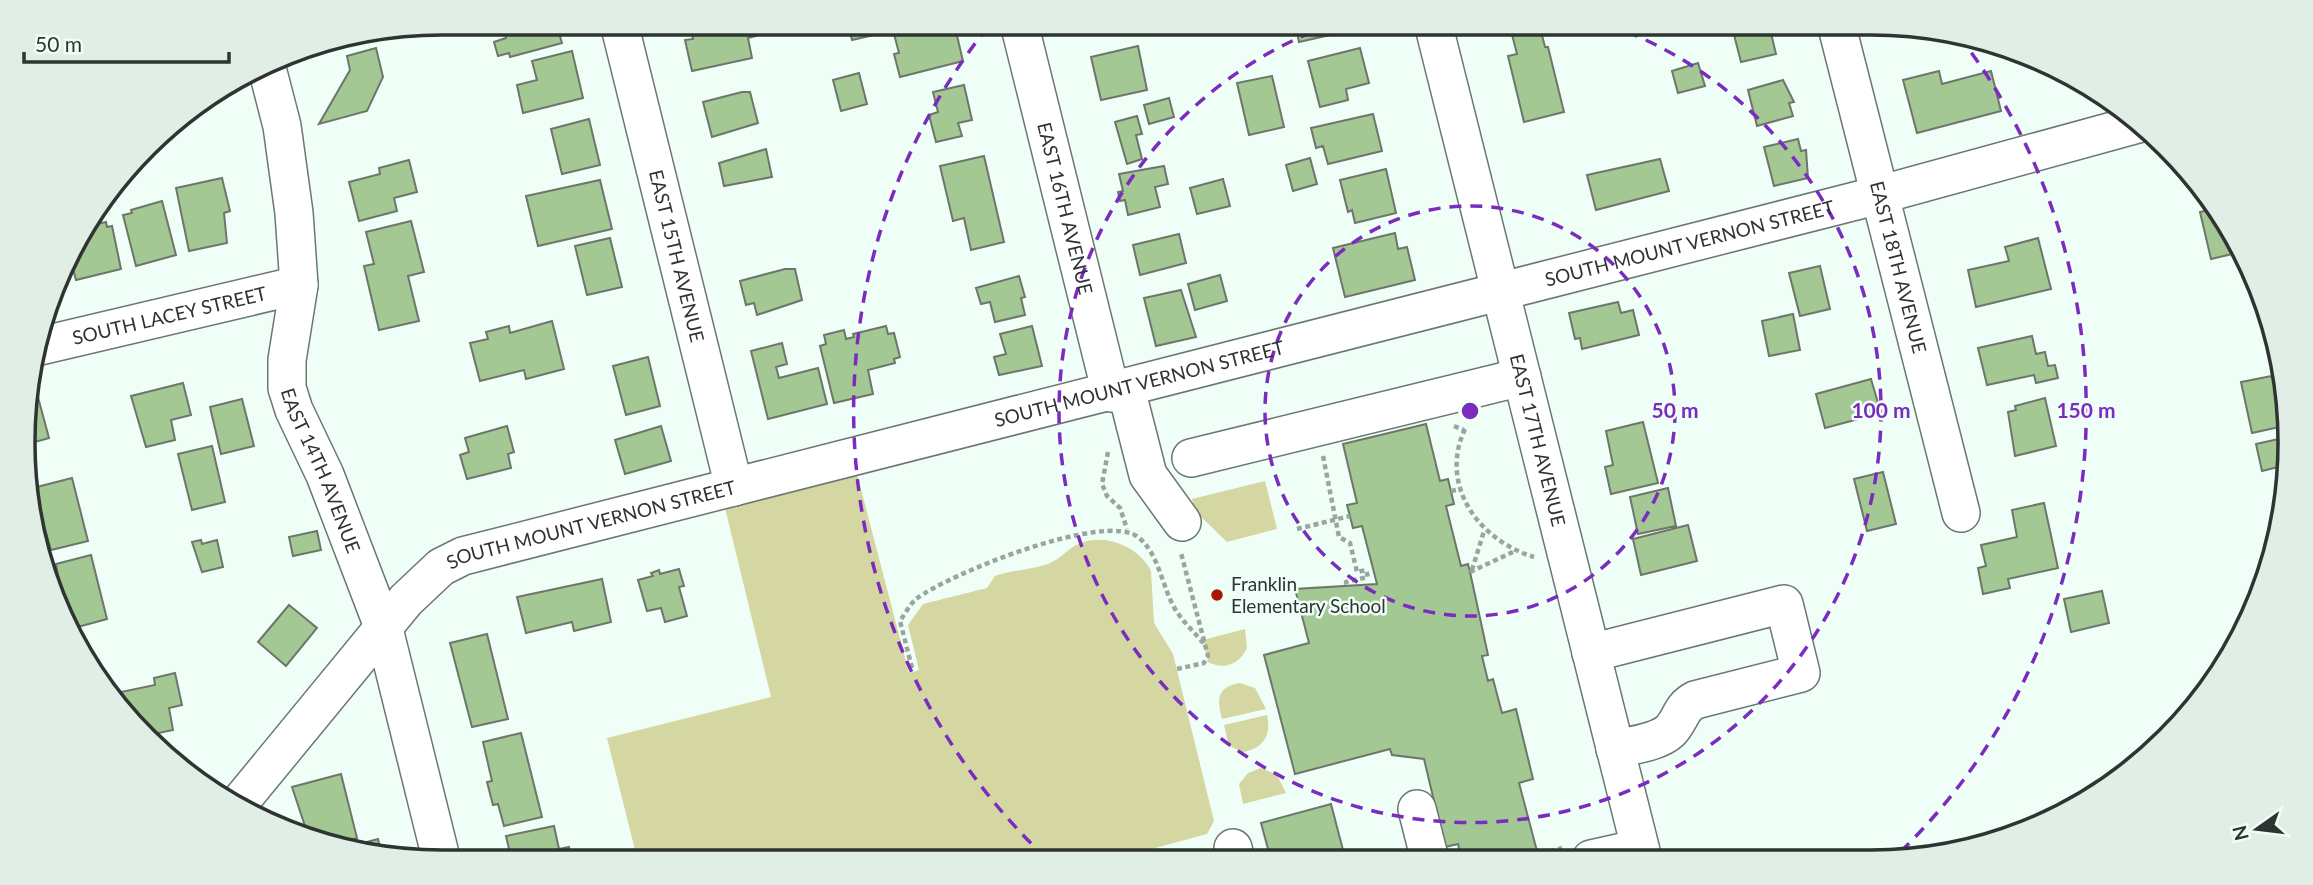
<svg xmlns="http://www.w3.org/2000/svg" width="2313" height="885" font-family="Lato,sans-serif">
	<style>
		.green { fill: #d5d7a2 }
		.building { fill: #a4c893; stroke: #6e766b; stroke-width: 2 }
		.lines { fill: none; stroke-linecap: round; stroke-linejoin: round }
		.minor-casing { stroke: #6b7871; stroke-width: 40 }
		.path { stroke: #9aa59f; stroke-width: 4.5; stroke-dasharray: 5 3.5; stroke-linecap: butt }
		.minor { stroke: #fff; stroke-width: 37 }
		.ring { fill: none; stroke: #7b2cbf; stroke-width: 3.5; stroke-dasharray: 12 9 }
		.poi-dot { fill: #a81606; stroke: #effef6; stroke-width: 2.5 }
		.labels { text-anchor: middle; stroke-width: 5; stroke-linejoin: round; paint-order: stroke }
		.street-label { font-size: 19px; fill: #2e3431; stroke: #effef6 }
		.poi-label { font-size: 19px; fill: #2e3431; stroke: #effef6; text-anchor: start }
		.rim { fill: none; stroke: #2e3431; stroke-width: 3.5 }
		.centre { fill: #7b2cbf; stroke: #effef6; stroke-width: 3.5 }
		.ring-label { font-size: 21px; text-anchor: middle; font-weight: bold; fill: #7b2cbf; stroke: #effef6; stroke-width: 5; stroke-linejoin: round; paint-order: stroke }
	</style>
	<rect width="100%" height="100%" fill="#effef6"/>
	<path class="green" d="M 857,474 L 909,673 L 919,670 L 908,625 L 923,604 L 987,588 L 995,576 C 1012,570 1031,570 1048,564 C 1061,559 1069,547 1081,543 C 1105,533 1140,547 1151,571 L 1154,623 L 1173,654 L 1214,821 L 1207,834 L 1107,861 L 638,862 L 607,738 L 771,697 L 725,508 Z
		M 1265,481 L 1277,529 L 1227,542 L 1195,511 L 1192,499 Z
		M 1245,629 L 1247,648 C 1239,665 1224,670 1208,662 L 1203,640 Z
		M 1240,683 L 1255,688 L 1266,709 L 1222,719 C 1217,700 1216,687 1240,683 Z
		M 1267,715 C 1272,735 1263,749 1243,752 L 1229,746 L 1224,725 Z
		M 1261,768 L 1277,775 L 1286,793 L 1243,804 L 1239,784 L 1248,773 Z"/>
	<path class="building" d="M 502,23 L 556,23 L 562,43 L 510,57 L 509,53 L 498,56 L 494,42 L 506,38 Z
		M 706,23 L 753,23 L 756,36 L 748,38 L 752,58 L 692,71 L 685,40 L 693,39 L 690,26 Z
		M 848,23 L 871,23 L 874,35 L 852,40 Z
		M 941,23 L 954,23 L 963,61 L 900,77 L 894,54 L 899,53 L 894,34 Z
		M 1075,23 L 1125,23 L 1078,34 Z
		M 1295,23 L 1346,23 L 1348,31 L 1299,42 Z
		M 1509,23 L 1539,23 L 1545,47 L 1548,47 L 1564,112 L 1524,122 L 1508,56 L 1517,54 Z
		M 1731,23 L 1772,23 L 1774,29 L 1770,29 L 1776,54 L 1741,62 Z
		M 1888,25 L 1913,28 L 1890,34 Z
		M 1138,46 L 1147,90 L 1101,100 L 1091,57 Z
		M 376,48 L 383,77 L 367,111 L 319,124 L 350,70 L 347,56 Z
		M 1360,48 L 1369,83 L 1346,89 L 1348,100 L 1320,107 L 1308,61 Z
		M 572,51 L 583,98 L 523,113 L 517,85 L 537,80 L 532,61 Z
		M 1698,63 L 1705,86 L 1678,93 L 1672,71 Z
		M 1939,71 L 1942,84 L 1991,71 L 2001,111 L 1917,133 L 1903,80 Z
		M 859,73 L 867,104 L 841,111 L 833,80 Z
		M 1272,76 L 1284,127 L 1249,135 L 1237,83 Z
		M 1783,80 L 1794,102 L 1789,103 L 1793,116 L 1757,126 L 1748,90 Z
		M 964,85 L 972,120 L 958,123 L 962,136 L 936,142 L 929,115 L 938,112 L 933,92 Z
		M 742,92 L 750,92 L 758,123 L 712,137 L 703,102 Z
		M 1169,98 L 1174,117 L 1149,124 L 1144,105 Z
		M 1373,114 L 1382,151 L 1328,164 L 1323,146 L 1316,148 L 1311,128 Z
		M 1137,116 L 1142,134 L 1136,135 L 1142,159 L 1127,164 L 1115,122 Z
		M 589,119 L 600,165 L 562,174 L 551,129 Z
		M 1798,139 L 1801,151 L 1806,150 L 1808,178 L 1774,186 L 1764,147 Z
		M 766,149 L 772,177 L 724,186 L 719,163 Z
		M 984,156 L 1004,242 L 971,250 L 964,218 L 953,221 L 940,166 Z
		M 1310,158 L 1317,184 L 1293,191 L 1286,165 Z
		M 1660,159 L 1669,191 L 1596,210 L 1587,175 Z
		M 409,160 L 417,192 L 394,198 L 397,211 L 359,221 L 349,182 L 380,174 L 379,168 Z
		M 1164,166 L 1168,184 L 1155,187 L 1160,207 L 1128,215 L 1125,200 L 1120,201 L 1118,192 L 1123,191 L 1119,174 Z
		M 1386,169 L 1396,213 L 1355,223 L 1352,210 L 1348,212 L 1340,180 Z
		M 222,178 L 230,211 L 224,213 L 227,243 L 189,251 L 176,188 Z
		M 1223,179 L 1230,206 L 1197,214 L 1190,188 Z
		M 600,180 L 612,229 L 538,246 L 526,196 Z
		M 162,201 L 176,255 L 136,266 L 123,215 L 132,213 L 131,210 Z
		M 2213,209 L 2234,233 L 2241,252 L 2211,259 L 2200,212 Z
		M 411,221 L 424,272 L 408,276 L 419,321 L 379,330 L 364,266 L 374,264 L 366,232 Z
		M 106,222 L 107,227 L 112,226 L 121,269 L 76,280 L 70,258 L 78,234 L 85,232 L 84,227 Z
		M 1395,233 L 1398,249 L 1407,247 L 1415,280 L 1345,297 L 1333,248 Z
		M 1179,234 L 1186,263 L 1140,275 L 1133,245 Z
		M 610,238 L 622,287 L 587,295 L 575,246 Z
		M 2038,238 L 2051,289 L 1976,307 L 1968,270 L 2009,261 L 2005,247 Z
		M 1820,266 L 1830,309 L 1800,316 L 1789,273 Z
		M 785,269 L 795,269 L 802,300 L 757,315 L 754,303 L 746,305 L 740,281 Z
		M 1220,275 L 1227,301 L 1195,310 L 1188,284 Z
		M 1019,276 L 1025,297 L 1021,298 L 1025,315 L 995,322 L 990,302 L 981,304 L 976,288 Z
		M 1181,290 L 1196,337 L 1156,346 L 1144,298 Z
		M 1618,302 L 1621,313 L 1633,310 L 1639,335 L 1582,349 L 1580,338 L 1575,339 L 1569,313 Z
		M 1793,314 L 1800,350 L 1769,356 L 1762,321 Z
		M 552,321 L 564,369 L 526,379 L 524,370 L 480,381 L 470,343 L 488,339 L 486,332 L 509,326 L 510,333 Z
		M 886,326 L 888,334 L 894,333 L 900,357 L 894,359 L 895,363 L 868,370 L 873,394 L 834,403 L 820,346 L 826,344 L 824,335 L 844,330 L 846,339 L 854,337 L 853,334 Z
		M 1032,326 L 1042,366 L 999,375 L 994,357 L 1006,354 L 1000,334 Z
		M 2032,336 L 2036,354 L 2045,352 L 2048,366 L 2055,365 L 2058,378 L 2036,383 L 2034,375 L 1987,385 L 1978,348 Z
		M 782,343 L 787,364 L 776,367 L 779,378 L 818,368 L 827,404 L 768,419 L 751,351 Z
		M 648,357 L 660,406 L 626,415 L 613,366 Z
		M 2282,374 L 2287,388 L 2284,426 L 2252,433 L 2241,382 Z
		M 1871,379 L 1881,413 L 1825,428 L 1816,394 Z
		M 183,383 L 191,415 L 171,420 L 175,440 L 146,447 L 131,396 Z
		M 35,386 L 49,438 L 28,444 L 26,388 Z
		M 2045,398 L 2056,446 L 2015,456 L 2008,412 L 2016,410 L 2015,406 Z
		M 242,399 L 254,446 L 221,454 L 210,407 Z
		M 1643,422 L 1658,483 L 1611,494 L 1605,467 L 1613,465 L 1606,431 Z
		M 1426,424 L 1440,481 L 1448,479 L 1454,504 L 1446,506 L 1461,566 L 1468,564 L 1470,572 L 1488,655 L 1482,656 L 1488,681 L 1493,679 L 1502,713 L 1516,709 L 1533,779 L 1519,783 L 1537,851 L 1506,860 L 1497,860 L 1495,856 L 1488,858 L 1487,850 L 1461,857 L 1458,844 L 1445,847 L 1424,759 L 1392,755 L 1390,749 L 1295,774 L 1264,655 L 1309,643 L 1295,589 L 1377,584 L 1362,526 L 1353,528 L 1347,505 L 1357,503 L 1343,444 Z
		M 507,426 L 514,452 L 508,454 L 511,468 L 467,479 L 460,455 L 469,452 L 465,438 Z
		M 661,426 L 671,461 L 625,474 L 615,440 Z
		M 2283,438 L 2281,481 L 2278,467 L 2262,471 L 2256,444 Z
		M 212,446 L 225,502 L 192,510 L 178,454 Z
		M 1883,472 L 1896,524 L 1867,531 L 1854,479 Z
		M 72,478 L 88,541 L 51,550 L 33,488 Z
		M 1668,488 L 1676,526 L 1638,534 L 1630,497 Z
		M 2044,503 L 2058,568 L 2008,579 L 2010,588 L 1983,594 L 1978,568 L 1986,566 L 1981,545 L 2017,537 L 2012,510 Z
		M 1688,525 L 1697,561 L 1641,575 L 1633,539 Z
		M 317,531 L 321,550 L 293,556 L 289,537 Z
		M 201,540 L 202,544 L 217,540 L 223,567 L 202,572 L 192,542 Z
		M 91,555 L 107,619 L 74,628 L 62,599 L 56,564 Z
		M 679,569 L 684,586 L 679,587 L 687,616 L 665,622 L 661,608 L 647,611 L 638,580 L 653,576 L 651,573 L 659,570 L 660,574 Z
		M 602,579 L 611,622 L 574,631 L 572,622 L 526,633 L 517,597 Z
		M 2102,591 L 2109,623 L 2071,632 L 2064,599 Z
		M 289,605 L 317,628 L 286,666 L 258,642 Z
		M 487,634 L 508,719 L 472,727 L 450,643 Z
		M 175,673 L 182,705 L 169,708 L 173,730 L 149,735 L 111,694 L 155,685 L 154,678 Z
		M 521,733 L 542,817 L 504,826 L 498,804 L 493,805 L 487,782 L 492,781 L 483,742 Z
		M 341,774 L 357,838 L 329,846 L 308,835 L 292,787 Z
		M 1331,804 L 1343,850 L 1304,860 L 1271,860 L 1261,823 Z
		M 554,826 L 559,849 L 569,847 L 573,862 L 512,862 L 506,836 Z
		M 378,839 L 381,853 L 349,850 L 348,847 Z"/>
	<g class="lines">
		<defs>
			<g id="minor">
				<path id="s1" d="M 619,23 L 734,487"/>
				<path id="s2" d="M 1019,23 L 1111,393"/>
				<path id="s3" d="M 1433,23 L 1643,859"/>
				<path id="s4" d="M 1836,23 L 1961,513"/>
				<path id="s5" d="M 267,68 L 282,126 L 294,213 L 299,285 L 287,360 L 287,388 L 294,410 L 325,475 L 384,629 L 442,862"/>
				<path id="s6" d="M 40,346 L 299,285"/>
				<path d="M 1126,389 L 1148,475 L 1182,522"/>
				<path d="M 1191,458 L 1522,377"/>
				<path d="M 1591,653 L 1784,604 L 1801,673 L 1695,700 C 1680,708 1681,720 1670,731 C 1657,743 1631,745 1615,749"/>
				<path id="s7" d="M 240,802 L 406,600 L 441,567 L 463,556 L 1879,195 L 2138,124"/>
				<path d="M 1417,809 L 1430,860"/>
				<path d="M 1233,848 L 1236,860"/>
				<path d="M 1591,859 L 1640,848"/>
			</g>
		</defs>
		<use href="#minor" class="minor-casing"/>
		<path class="path" d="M 1454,426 L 1464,430
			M 1465,429 C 1438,486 1480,541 1534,557
			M 1108,452 L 1102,484 L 1107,496 L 1120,508 L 1127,529
			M 1323,456 L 1339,537 L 1350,543 L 1357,572 L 1366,570 L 1368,577 L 1346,582 L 1347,586
			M 1451,491 L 1461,489
			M 1297,529 L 1350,516
			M 1472,570 L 1484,531
			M 1470,572 L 1513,552
			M 912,668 L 900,621 C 905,614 910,604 916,599 C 949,574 1104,511 1138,537 C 1160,554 1162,590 1177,612 C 1185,624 1196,634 1205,645
			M 1177,669 L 1204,663 L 1208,656 L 1181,553
			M 1491,857 L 1492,860
			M 1517,860 L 1562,848"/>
		<use href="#minor" class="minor"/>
	</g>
	<g class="ring">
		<circle cx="1470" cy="411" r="205"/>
		<path d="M1607 24A411 411 0 1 1 1333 24"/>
		<path d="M1046 858A616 616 0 0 1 991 23M1959 36A616 616 0 0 1 1894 858"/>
	</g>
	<circle class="poi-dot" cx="1217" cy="595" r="7"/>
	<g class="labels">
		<g class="street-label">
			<text dy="7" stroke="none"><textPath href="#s2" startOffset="191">EAST 16TH AVENUE</textPath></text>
			<text dy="7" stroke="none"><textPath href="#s7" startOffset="1600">SOUTH MOUNT VERNON STREET</textPath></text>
			<text dy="7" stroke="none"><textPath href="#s1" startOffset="240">EAST 15TH AVENUE</textPath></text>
			<text dy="7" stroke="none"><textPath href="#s4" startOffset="252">EAST 18TH AVENUE</textPath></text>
			<text dy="7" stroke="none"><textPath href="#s6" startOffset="133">SOUTH LACEY STREET</textPath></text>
			<text dy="7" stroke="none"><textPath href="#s7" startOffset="1032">SOUTH MOUNT VERNON STREET</textPath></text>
			<text dy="7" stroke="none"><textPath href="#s3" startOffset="430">EAST 17TH AVENUE</textPath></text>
			<text dy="7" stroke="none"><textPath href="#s5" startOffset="413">EAST 14TH AVENUE</textPath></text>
			<text dy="7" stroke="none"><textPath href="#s7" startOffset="466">SOUTH MOUNT VERNON STREET</textPath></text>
		</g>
		<g class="poi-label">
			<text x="1231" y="591">Franklin<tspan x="1231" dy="22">Elementary School</tspan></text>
		</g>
	</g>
	<path d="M0 0H2313V885H0ZM442 35H1871A407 407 0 0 1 2278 442V443A407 407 0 0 1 1871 850H442A407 407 0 0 1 35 443V442A407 407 0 0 1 442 35Z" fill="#e0eee6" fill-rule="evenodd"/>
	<path class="rim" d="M442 35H1871A407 407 0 0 1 2278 442V443A407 407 0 0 1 1871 850H442A407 407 0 0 1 35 443V442A407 407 0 0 1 442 35Z"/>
	<circle cx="1470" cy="411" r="10" class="centre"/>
	<g class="ring-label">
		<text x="1675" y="418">50 m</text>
		<text x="1881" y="418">100 m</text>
		<text x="2086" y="418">150 m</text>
	</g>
	<g transform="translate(2257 829) rotate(256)" stroke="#effef6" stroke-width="5" paint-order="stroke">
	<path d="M0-5L12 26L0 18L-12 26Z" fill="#2e3431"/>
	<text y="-10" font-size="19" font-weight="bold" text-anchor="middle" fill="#2e3431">N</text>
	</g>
	<path d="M24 52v10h205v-10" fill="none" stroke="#2e3431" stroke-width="3.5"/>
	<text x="35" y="52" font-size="21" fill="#2e3431" stroke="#effef6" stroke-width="5" paint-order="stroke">50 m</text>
</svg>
